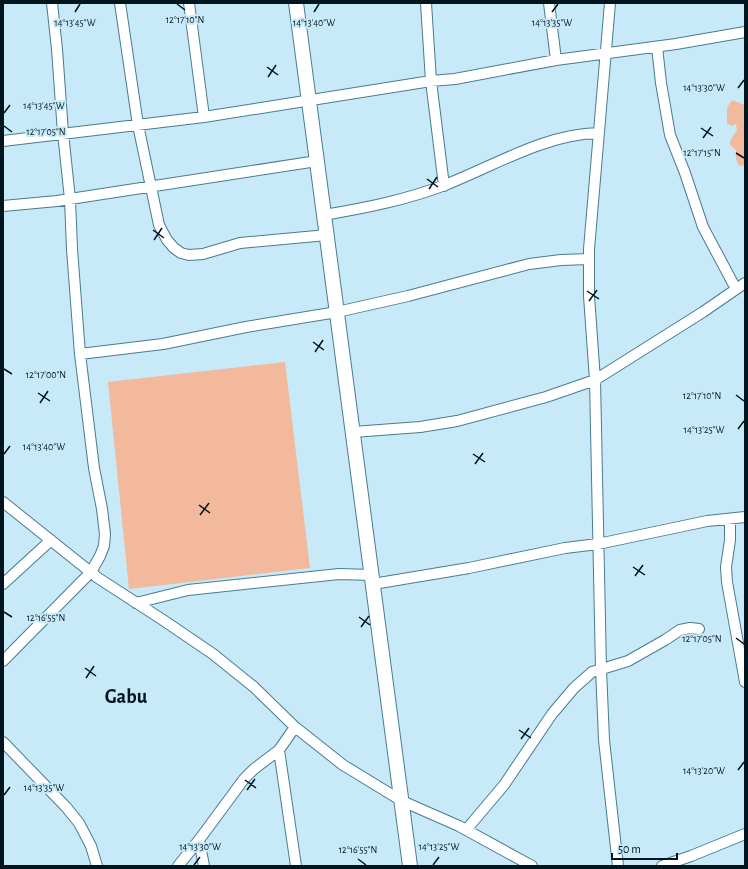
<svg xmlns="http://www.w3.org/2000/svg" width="748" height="869" font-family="'Alegreya Sans',sans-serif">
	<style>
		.green { fill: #f2b99c }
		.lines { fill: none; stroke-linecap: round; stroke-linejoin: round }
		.minor-casing { stroke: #477c93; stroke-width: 12 }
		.secondary-casing { stroke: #477c93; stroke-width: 16 }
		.minor { stroke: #fff; stroke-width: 10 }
		.secondary { stroke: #fff; stroke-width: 14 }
		.ticks { fill: none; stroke: #01151e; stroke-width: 1.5 }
		.labels { text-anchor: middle; stroke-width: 4; stroke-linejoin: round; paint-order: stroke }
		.town-label { font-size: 20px; font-weight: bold; fill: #01151e; stroke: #c8e9f8 }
		.ticks-label { font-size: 10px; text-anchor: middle; fill: #01151e; stroke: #c8e9f8; stroke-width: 4; stroke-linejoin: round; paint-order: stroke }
	</style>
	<rect width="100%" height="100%" fill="#c8e9f8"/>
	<path class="green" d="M 732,100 L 742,104 L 745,104 L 745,165 L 739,166 L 736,159 L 736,150 L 730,145 L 731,139 L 737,130 L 736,124 L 731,126 L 727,123 L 727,108 Z
		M 285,362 L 310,568 L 129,589 L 108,382 Z"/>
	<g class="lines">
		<defs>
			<path id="minor" d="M 120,3 L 138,125 L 159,225 L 167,240 L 174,248 L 181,253 L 189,255 L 203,254 L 240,243 L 327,235
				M 189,3 L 204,117
				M 426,3 L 431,81 L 444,186
				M 549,3 L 556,60
				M 610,3 L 589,249 L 589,296 L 595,380 L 601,669 L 604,740 L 618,866
				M 657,47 L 661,83 L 670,135 L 685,173 L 703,227 L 736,289
				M 3,141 L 204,117 L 431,81 L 455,79 L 556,60 L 676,44 L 745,32
				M 3,206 L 57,201 L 317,161
				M 324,215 C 365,208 406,200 445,185 C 494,166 545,134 598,133
				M 80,354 L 163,344 L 246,327 L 337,312 L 408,296 L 529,264 L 561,260 L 589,259
				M 353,432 L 420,427 L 457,421 L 546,397 L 595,380 L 703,312 L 745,283
				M 3,502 L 98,578 L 163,620 L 213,654 L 254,687 L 295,727 L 343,765 L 402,801 L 459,826 L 532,866
				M 730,519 L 730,540 L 726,567 L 727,582 L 745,682
				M 3,584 L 51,540
				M 373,584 L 469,568 L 565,548 L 598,544 L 707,521 L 745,517
				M 136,603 L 188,590 L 339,574 L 372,575
				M 3,661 L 91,572 L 100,556 L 104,546 L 105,534 L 102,509 L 94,468 L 80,354 L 72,249 L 70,199 L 63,133 L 57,49 L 52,3
				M 3,742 L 66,807 L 79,823 L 91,846 L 97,866
				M 279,750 L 296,866
				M 466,830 L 504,785 L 552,714 L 574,688 L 592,672 L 628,661 L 665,640 L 680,630 L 690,628 L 699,629
				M 199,840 L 204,866
				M 178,866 L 199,840 L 244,779 L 254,769 L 279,750 L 295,727
				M 662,866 L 691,856 L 745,834"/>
			<path id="secondary" d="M 296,3 L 410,866"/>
		</defs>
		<use href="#minor" class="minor-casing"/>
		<use href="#secondary" class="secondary-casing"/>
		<use href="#minor" class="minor"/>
		<use href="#secondary" class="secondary"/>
	</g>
	<path class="ticks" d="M 177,4 L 185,10M 75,12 L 80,4M 314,12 L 319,4M 552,12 L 558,4M 267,67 L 278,75M 268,77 L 276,65M 738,88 L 744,80M 4,113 L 10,105M 4,126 L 12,132M 701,128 L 713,136M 703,138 L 711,127M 736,153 L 744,158M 427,179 L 438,187M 429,189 L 437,177M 153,230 L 164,238M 154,240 L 162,228M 587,291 L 599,299M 589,301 L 597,290M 313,342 L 324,350M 315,352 L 323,340M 4,369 L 12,374M 38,393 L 50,401M 736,395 L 744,401M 40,403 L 48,391M 738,429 L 744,421M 4,454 L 10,446M 473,454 L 485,462M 475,464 L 483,453M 199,505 L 210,513M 200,515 L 209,503M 633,567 L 645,575M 635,576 L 643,565M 4,612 L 12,617M 359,617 L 370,625M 361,627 L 369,616M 736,638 L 744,644M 85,668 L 96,676M 86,678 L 94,666M 519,730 L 531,738M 521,739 L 529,728M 738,770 L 744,762M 245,780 L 256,788M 247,790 L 255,779M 4,795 L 10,787M 358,859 L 366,865M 194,865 L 200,857M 433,865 L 439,857"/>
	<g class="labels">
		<g class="town-label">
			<text x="126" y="703">Gabu</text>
		</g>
	</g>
	<g class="ticks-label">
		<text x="185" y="23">12°17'10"N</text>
		<text x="75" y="26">14°13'45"W</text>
		<text x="314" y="26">14°13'40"W</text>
		<text x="552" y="26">14°13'35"W</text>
		<text x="704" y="91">14°13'30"W</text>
		<text x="44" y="109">14°13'45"W</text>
		<text x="46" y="135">12°17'05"N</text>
		<text x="702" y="156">12°17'15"N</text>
		<text x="46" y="378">12°17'00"N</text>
		<text x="702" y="399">12°17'10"N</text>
		<text x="704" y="433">14°13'25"W</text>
		<text x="44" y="450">14°13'40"W</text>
		<text x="46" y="621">12°16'55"N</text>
		<text x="702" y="642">12°17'05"N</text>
		<text x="704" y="774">14°13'20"W</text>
		<text x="44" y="791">14°13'35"W</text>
		<text x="200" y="850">14°13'30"W</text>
		<text x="439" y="850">14°13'25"W</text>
		<text x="358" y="853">12°16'55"N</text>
	</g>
	<rect width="748" height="869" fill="none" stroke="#01151e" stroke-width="8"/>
	<path d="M612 853v6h65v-6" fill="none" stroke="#01151e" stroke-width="2"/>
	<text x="618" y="853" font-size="12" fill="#01151e" stroke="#c8e9f8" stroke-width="3" paint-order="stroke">50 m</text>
</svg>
